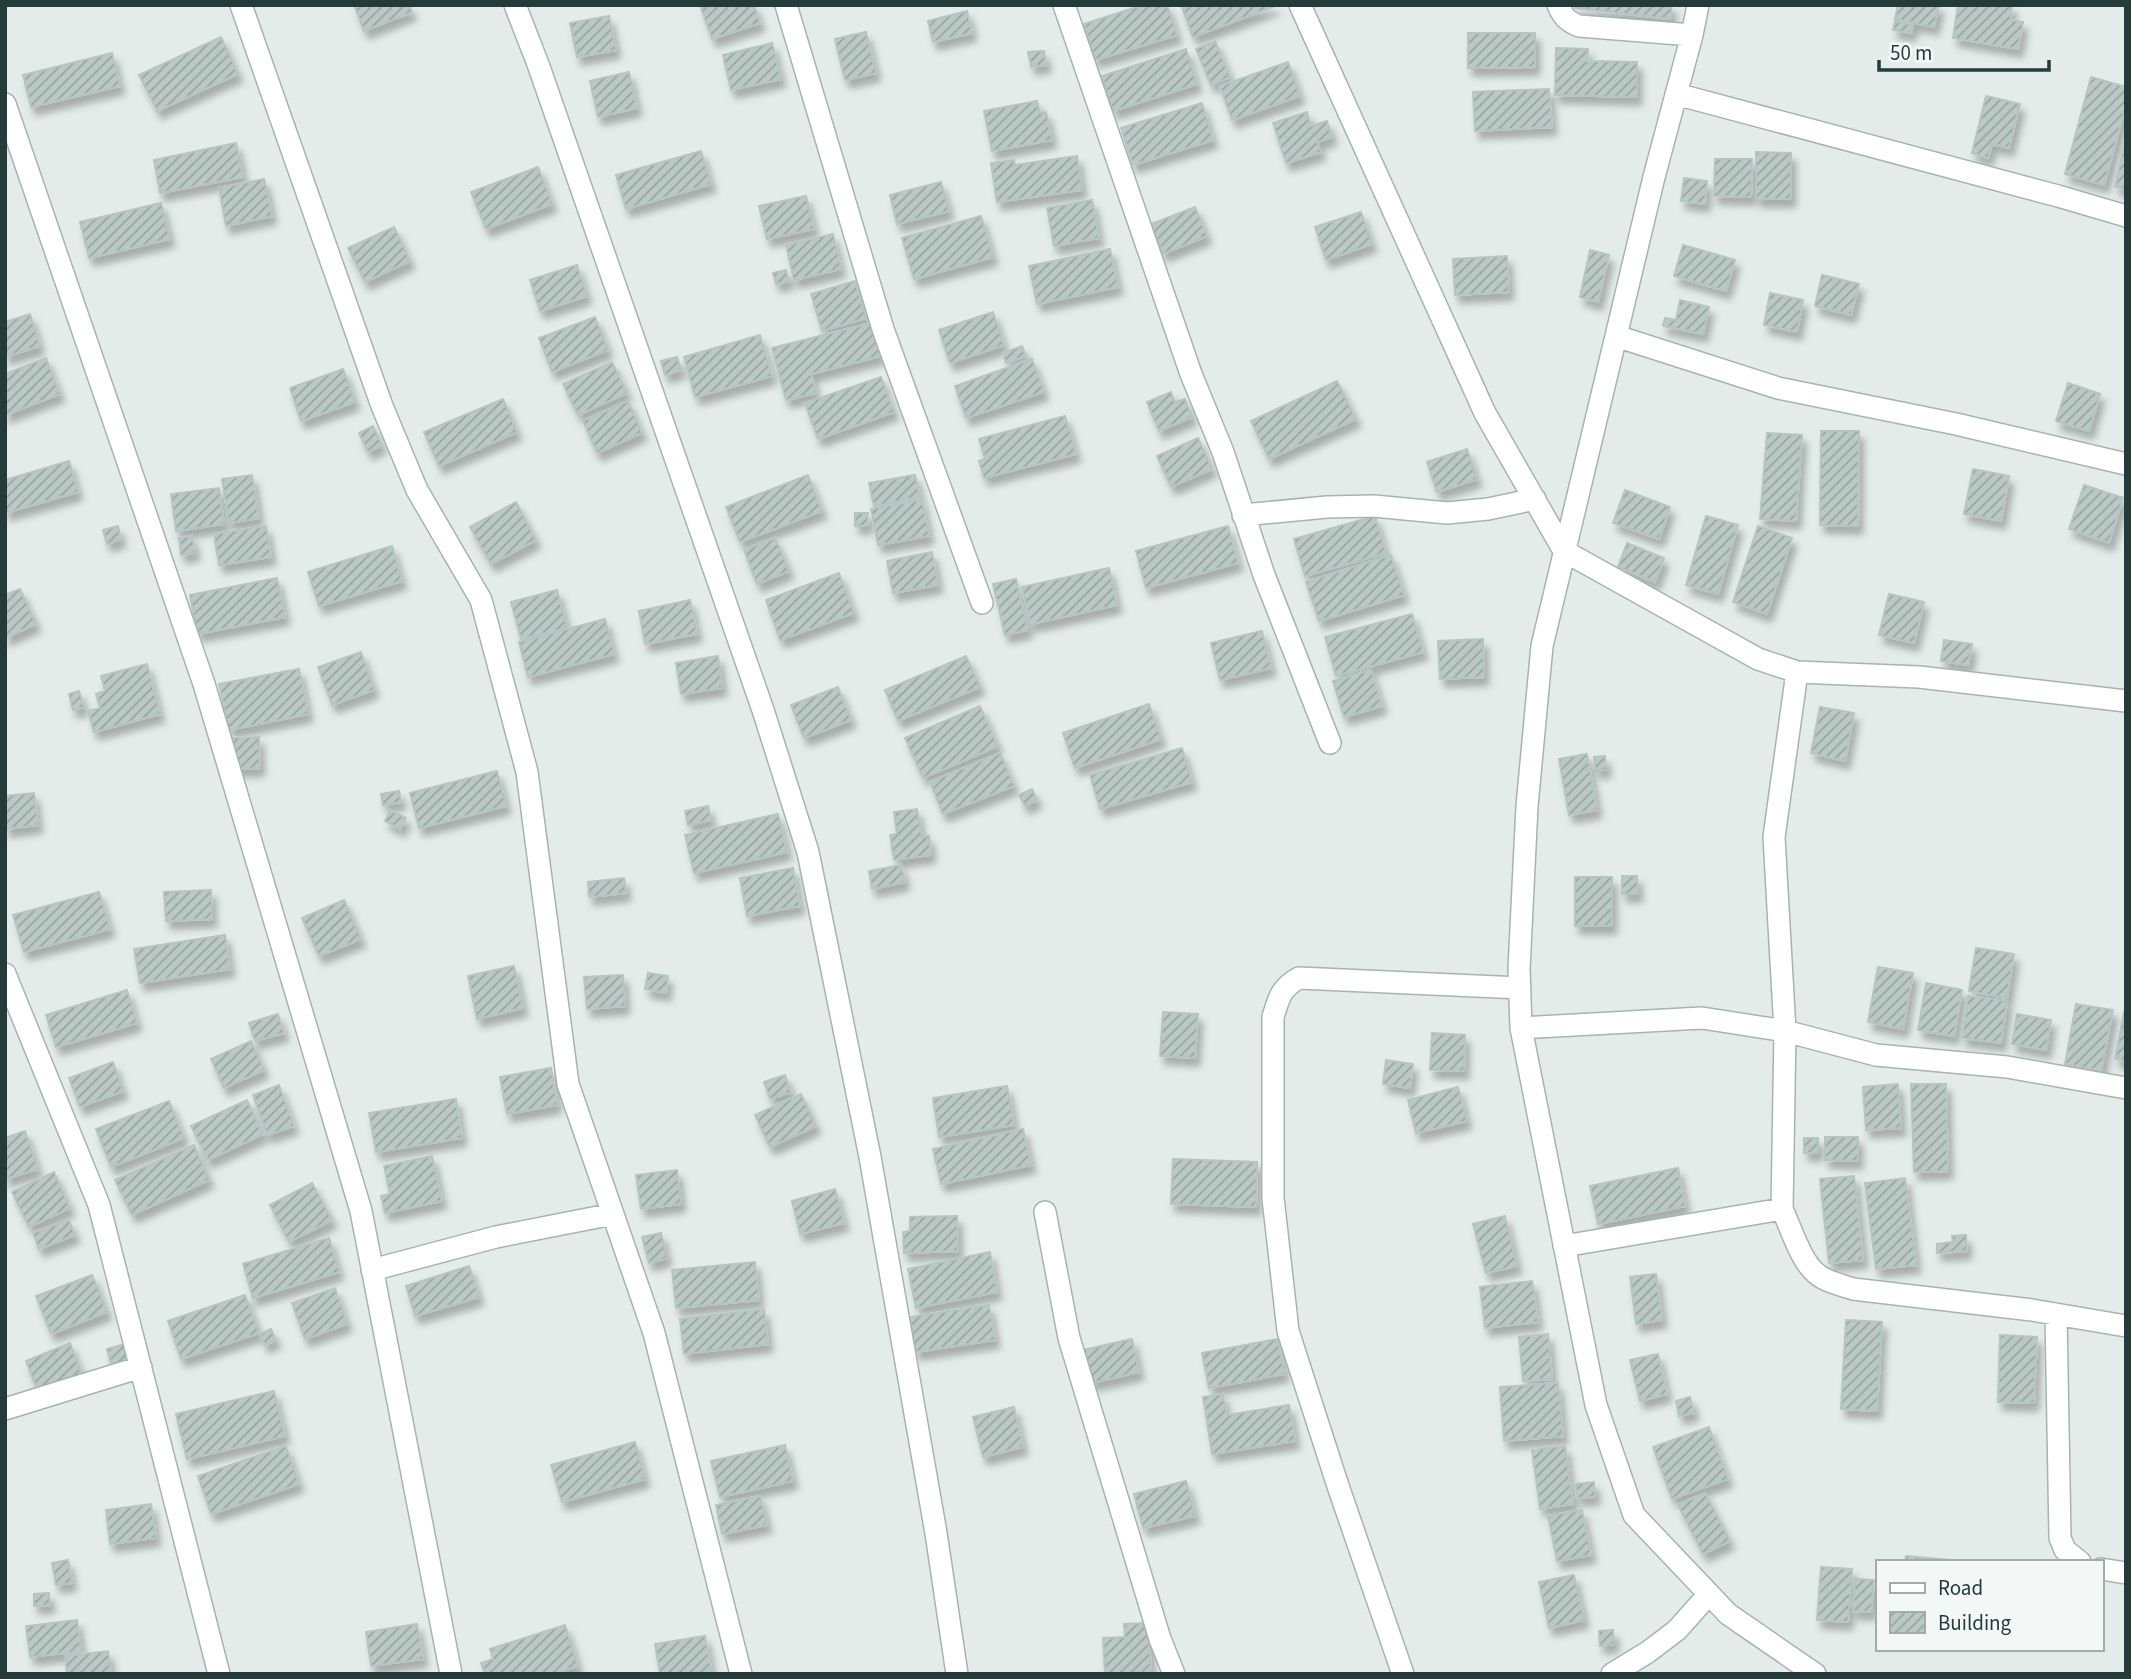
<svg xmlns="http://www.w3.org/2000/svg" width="2131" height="1679" font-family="'Source Sans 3',sans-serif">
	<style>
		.building { fill: url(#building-hatch); stroke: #b5c5c1; stroke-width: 2; filter: url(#shadow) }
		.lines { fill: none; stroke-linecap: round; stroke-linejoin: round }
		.minor-casing { stroke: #a6b4b1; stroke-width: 24 }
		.minor { stroke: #fff; stroke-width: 21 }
	</style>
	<defs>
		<pattern id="building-hatch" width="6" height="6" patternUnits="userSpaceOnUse" patternTransform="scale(1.75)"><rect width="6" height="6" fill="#bbc9c5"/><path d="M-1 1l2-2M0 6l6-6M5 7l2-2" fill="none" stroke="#98a4a1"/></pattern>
		<filter id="shadow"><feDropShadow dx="4.5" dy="8" stdDeviation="3.5" flood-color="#0004"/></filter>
	</defs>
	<rect width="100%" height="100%" fill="#e3ece9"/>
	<path class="building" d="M 354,5 L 409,5 L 412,12 L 364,31 Z
		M 700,5 L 754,5 L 760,23 L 712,39 Z
		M 1143,5 L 1167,5 L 1177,35 L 1095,60 L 1084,24 Z
		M 1181,5 L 1274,5 L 1275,6 L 1193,37 Z
		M 1575,5 L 1672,5 L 1670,19 L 1575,8 Z
		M 1898,5 L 1939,5 L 1934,27 L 1895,19 Z
		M 1958,5 L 2012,5 L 2010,20 L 2023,22 L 2018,49 L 1953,38 Z
		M 967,11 L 972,33 L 933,42 L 928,21 Z
		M 609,16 L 616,50 L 577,57 L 570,23 Z
		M 1895,21 L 1913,25 L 1911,33 L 1893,30 Z
		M 866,32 L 876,73 L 845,80 L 835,39 Z
		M 1468,33 L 1535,33 L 1535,67 L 1468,68 Z
		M 221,37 L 238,74 L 157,111 L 139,75 Z
		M 1215,41 L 1230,77 L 1211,85 L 1196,49 Z
		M 772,43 L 781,79 L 731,90 L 723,55 Z
		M 1556,48 L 1588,49 L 1587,61 L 1637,62 L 1637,97 L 1555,95 Z
		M 1186,49 L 1197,84 L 1113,111 L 1102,76 Z
		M 1044,51 L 1046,65 L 1031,67 L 1028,52 Z
		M 112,53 L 120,86 L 31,107 L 23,75 Z
		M 1288,62 L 1300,96 L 1232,120 L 1220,86 Z
		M 629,72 L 637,108 L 598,117 L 590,81 Z
		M 2091,77 L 2126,87 L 2126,105 L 2104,185 L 2065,174 Z
		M 1549,89 L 1552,127 L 1475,131 L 1473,92 Z
		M 1986,96 L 2020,104 L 2009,148 L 1992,144 L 1988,158 L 1972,153 Z
		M 1037,101 L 1040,113 L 1046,112 L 1052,140 L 992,151 L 984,111 Z
		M 1202,103 L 1213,140 L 1133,165 L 1121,128 Z
		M 1307,112 L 1311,126 L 1327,121 L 1332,137 L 1317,142 L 1321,152 L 1286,163 L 1273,123 Z
		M 2126,135 L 2126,189 L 2115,187 Z
		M 236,143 L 243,177 L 160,193 L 154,160 Z
		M 701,151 L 711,184 L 626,209 L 616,175 Z
		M 1756,152 L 1791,153 L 1791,199 L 1756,199 Z
		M 1077,156 L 1082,190 L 997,202 L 991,163 L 1014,160 L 1015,165 Z
		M 1715,159 L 1752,159 L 1751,197 L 1714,196 Z
		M 538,167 L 552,204 L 486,229 L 471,192 Z
		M 1684,178 L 1707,181 L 1705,204 L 1681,201 Z
		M 264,179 L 272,216 L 226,226 L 219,188 Z
		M 941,182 L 949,211 L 897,224 L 890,195 Z
		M 806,196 L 814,229 L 767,239 L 759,206 Z
		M 1092,200 L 1099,238 L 1054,246 L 1047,208 Z
		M 161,203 L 170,239 L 89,258 L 80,222 Z
		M 1195,207 L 1207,236 L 1163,254 L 1151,224 Z
		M 1361,212 L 1372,244 L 1326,260 L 1315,227 Z
		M 981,216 L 993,257 L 914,279 L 902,238 Z
		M 394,227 L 410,261 L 365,282 L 348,248 Z
		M 833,234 L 841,269 L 794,280 L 786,245 Z
		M 1683,245 L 1735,260 L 1726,291 L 1674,276 Z
		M 1110,249 L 1118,287 L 1037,304 L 1029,266 Z
		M 1590,250 L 1609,255 L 1598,302 L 1580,297 Z
		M 1507,256 L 1509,292 L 1455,295 L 1453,259 Z
		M 577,265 L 587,296 L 540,311 L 530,280 Z
		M 786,270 L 789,281 L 776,284 L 773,273 Z
		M 1822,275 L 1859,284 L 1851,315 L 1815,306 Z
		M 855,281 L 866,318 L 822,331 L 811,294 Z
		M 1770,293 L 1803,300 L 1797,332 L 1764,325 Z
		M 1680,300 L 1709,307 L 1703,334 L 1663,326 L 1665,318 L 1676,320 Z
		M 993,312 L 1004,345 L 950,363 L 939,330 Z
		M 30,314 L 40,346 L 5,357 L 5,322 Z
		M 595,317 L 608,350 L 552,372 L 539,338 Z
		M 871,323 L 880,356 L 811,374 L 816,393 L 786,400 L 772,348 Z
		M 760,335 L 772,376 L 695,397 L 684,357 Z
		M 1022,346 L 1026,356 L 1006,363 L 1003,353 Z
		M 677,357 L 681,370 L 665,375 L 661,361 Z
		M 46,358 L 60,394 L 5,415 L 5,374 Z
		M 1032,359 L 1044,392 L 966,418 L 955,386 Z
		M 612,362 L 627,393 L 578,415 L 563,384 Z
		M 343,369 L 355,402 L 301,421 L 290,388 Z
		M 881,377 L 894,412 L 818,439 L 805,403 Z
		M 1337,381 L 1356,419 L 1269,459 L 1251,421 Z
		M 2068,383 L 2100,394 L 2089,431 L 2056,421 Z
		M 1171,392 L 1175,402 L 1185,399 L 1192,417 L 1159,431 L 1147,402 Z
		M 503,399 L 517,432 L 439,466 L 424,432 Z
		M 628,401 L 642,433 L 597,453 L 583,421 Z
		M 1065,416 L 1076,454 L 984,478 L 979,461 L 985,459 L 979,439 Z
		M 373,426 L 382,445 L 368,452 L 359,433 Z
		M 1821,431 L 1859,431 L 1858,526 L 1820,525 Z
		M 1767,433 L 1802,435 L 1796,521 L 1760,519 Z
		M 1198,438 L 1212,469 L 1171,487 L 1157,456 Z
		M 1467,449 L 1477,479 L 1437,492 L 1427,462 Z
		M 69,461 L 78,492 L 5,513 L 5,480 Z
		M 1973,469 L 2009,476 L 2001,521 L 1964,514 Z
		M 252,475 L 259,518 L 229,523 L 222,479 Z
		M 808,475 L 822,511 L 740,542 L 726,507 Z
		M 915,475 L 920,497 L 874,506 L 869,483 Z
		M 2084,485 L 2123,498 L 2109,543 L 2069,529 Z
		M 219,488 L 224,524 L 176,531 L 171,494 Z
		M 1625,490 L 1670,507 L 1659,539 L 1613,523 Z
		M 922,500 L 929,536 L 878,545 L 871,509 Z
		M 516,502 L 536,540 L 491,564 L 470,527 Z
		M 855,513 L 868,513 L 867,526 L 855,526 Z
		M 1375,516 L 1386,553 L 1305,576 L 1294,539 Z
		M 1706,516 L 1738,525 L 1718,594 L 1686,585 Z
		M 118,526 L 121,539 L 107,544 L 103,530 Z
		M 266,526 L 271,557 L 219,565 L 214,534 Z
		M 1228,526 L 1238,563 L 1146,588 L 1136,551 Z
		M 1758,526 L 1792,538 L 1767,614 L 1733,602 Z
		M 192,536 L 195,553 L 181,555 L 179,538 Z
		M 775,538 L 789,571 L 757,584 L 744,550 Z
		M 1627,543 L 1664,558 L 1655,582 L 1618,567 Z
		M 392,546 L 402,581 L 319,606 L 308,572 Z
		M 932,552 L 938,585 L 893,593 L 887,561 Z
		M 1391,555 L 1404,595 L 1319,621 L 1306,582 Z
		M 1109,568 L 1117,605 L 1031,624 L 1022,587 Z
		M 839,573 L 854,613 L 780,640 L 766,600 Z
		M 277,578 L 285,617 L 197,634 L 190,595 Z
		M 1016,579 L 1028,630 L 1005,635 L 993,584 Z
		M 20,589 L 36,624 L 5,638 L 5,595 Z
		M 557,590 L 567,628 L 521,639 L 511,602 Z
		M 1889,594 L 1924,602 L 1914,643 L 1879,635 Z
		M 690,600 L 697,634 L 645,644 L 639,611 Z
		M 1412,614 L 1423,652 L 1336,676 L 1325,637 Z
		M 605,619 L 614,654 L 528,677 L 519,642 Z
		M 1262,631 L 1271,668 L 1220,680 L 1211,643 Z
		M 1483,639 L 1484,677 L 1440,679 L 1438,641 Z
		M 1944,640 L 1972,644 L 1968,665 L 1941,661 Z
		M 361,652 L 374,690 L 332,705 L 318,667 Z
		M 718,656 L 722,688 L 681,694 L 676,663 Z
		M 966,656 L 980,687 L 898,721 L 885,690 Z
		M 147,664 L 160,714 L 94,732 L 88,711 L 100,708 L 96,694 L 105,691 L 101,676 Z
		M 299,669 L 308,714 L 229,730 L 219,684 Z
		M 1371,670 L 1382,706 L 1344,717 L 1333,681 Z
		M 838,687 L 851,720 L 804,738 L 791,705 Z
		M 79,691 L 84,707 L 73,710 L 69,694 Z
		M 1149,704 L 1161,739 L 1075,768 L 1063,733 Z
		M 980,706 L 998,746 L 923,778 L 905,738 Z
		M 1820,707 L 1854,713 L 1845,761 L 1811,753 Z
		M 259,737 L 260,768 L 233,769 L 231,738 Z
		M 1182,748 L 1192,782 L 1100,809 L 1090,775 Z
		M 1000,753 L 1014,786 L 943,814 L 930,782 Z
		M 1587,754 L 1597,810 L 1569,815 L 1559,759 Z
		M 1605,756 L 1606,770 L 1595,770 L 1594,757 Z
		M 497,771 L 506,806 L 419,828 L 410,793 Z
		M 1032,789 L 1037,800 L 1025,806 L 1019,795 Z
		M 399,791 L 401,802 L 383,805 L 381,794 Z
		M 34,793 L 38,825 L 5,829 L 5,796 Z
		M 708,806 L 711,820 L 688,825 L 685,811 Z
		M 917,809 L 922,837 L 929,836 L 931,855 L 894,860 L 890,835 L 897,834 L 894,812 Z
		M 390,810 L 406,818 L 400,829 L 385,821 Z
		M 778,814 L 787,852 L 694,873 L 685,835 Z
		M 901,865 L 905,882 L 872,889 L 869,871 Z
		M 793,868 L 800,906 L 747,916 L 740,878 Z
		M 1622,876 L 1637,876 L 1638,894 L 1622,894 Z
		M 1575,877 L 1612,877 L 1612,926 L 1575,926 Z
		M 624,878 L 626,893 L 589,897 L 588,882 Z
		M 211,890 L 212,919 L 166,921 L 164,892 Z
		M 99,892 L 110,929 L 24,952 L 13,915 Z
		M 344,900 L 361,939 L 319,956 L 302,918 Z
		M 225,935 L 230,969 L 140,983 L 134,949 Z
		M 1976,948 L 2014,954 L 2007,998 L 1969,991 Z
		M 514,966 L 523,1008 L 477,1019 L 468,976 Z
		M 1878,967 L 1913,973 L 1903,1029 L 1868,1022 Z
		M 648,973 L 668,976 L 666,993 L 645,989 Z
		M 623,975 L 625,1006 L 587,1009 L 584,977 Z
		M 1926,983 L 1962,990 L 1954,1036 L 1918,1030 Z
		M 127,990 L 137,1023 L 56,1047 L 46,1015 Z
		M 1968,996 L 2007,1001 L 2001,1043 L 1962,1038 Z
		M 2076,1004 L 2113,1010 L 2101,1071 L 2065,1064 Z
		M 1163,1012 L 1198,1014 L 1195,1058 L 1160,1056 Z
		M 2124,1012 L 2126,1012 L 2126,1061 L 2115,1059 Z
		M 278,1014 L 284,1033 L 255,1041 L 249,1023 Z
		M 2017,1014 L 2051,1020 L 2046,1050 L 2012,1044 Z
		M 1432,1033 L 1465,1035 L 1464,1071 L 1430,1070 Z
		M 251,1041 L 264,1070 L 224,1088 L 211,1059 Z
		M 1386,1060 L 1413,1064 L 1410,1088 L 1383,1084 Z
		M 113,1062 L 123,1091 L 80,1107 L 69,1078 Z
		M 551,1068 L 557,1105 L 507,1114 L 500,1077 Z
		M 785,1075 L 791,1092 L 770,1099 L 764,1082 Z
		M 1898,1084 L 1901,1128 L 1866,1130 L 1863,1087 Z
		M 1911,1084 L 1946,1084 L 1948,1171 L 1914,1172 Z
		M 279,1085 L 294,1126 L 267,1135 L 253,1095 Z
		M 1007,1086 L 1014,1125 L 939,1137 L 933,1098 Z
		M 1458,1087 L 1467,1121 L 1416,1133 L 1408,1100 Z
		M 801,1094 L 816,1126 L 770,1147 L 755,1115 Z
		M 456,1099 L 462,1138 L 376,1152 L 369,1113 Z
		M 247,1100 L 263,1134 L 208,1160 L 191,1126 Z
		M 169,1101 L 184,1138 L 111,1167 L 96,1129 Z
		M 1023,1129 L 1031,1165 L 941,1184 L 933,1149 Z
		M 25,1131 L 38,1169 L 5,1179 L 5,1138 Z
		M 1825,1137 L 1858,1137 L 1858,1161 L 1825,1160 Z
		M 1804,1138 L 1818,1138 L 1818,1153 L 1804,1153 Z
		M 194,1145 L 209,1180 L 132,1215 L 115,1180 Z
		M 432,1156 L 442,1201 L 385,1213 L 381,1196 L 390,1194 L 384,1166 Z
		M 1173,1159 L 1257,1162 L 1256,1207 L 1171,1204 Z
		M 1678,1168 L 1685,1206 L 1598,1224 L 1590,1186 Z
		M 677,1170 L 681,1204 L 641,1209 L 636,1175 Z
		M 54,1172 L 70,1208 L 29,1227 L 12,1192 Z
		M 1854,1176 L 1863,1260 L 1829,1263 L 1820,1179 Z
		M 1905,1178 L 1916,1265 L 1876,1269 L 1865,1183 Z
		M 312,1183 L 332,1220 L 289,1242 L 270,1205 Z
		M 835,1189 L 844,1223 L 800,1234 L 792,1201 Z
		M 957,1216 L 958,1251 L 904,1253 L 903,1232 L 910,1231 L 910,1217 Z
		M 1505,1216 L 1517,1266 L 1486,1273 L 1473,1224 Z
		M 69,1220 L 75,1235 L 39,1249 L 33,1233 Z
		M 661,1233 L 667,1258 L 649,1263 L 642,1237 Z
		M 1966,1235 L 1967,1251 L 1937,1253 L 1937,1244 L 1953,1242 L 1952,1236 Z
		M 329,1238 L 339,1272 L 253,1298 L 243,1264 Z
		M 990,1252 L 997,1292 L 916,1308 L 908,1269 Z
		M 755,1262 L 759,1300 L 676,1308 L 672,1270 Z
		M 469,1266 L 479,1297 L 415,1316 L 406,1286 Z
		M 1656,1274 L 1662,1320 L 1636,1324 L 1630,1277 Z
		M 92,1275 L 107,1312 L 51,1334 L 36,1296 Z
		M 1532,1281 L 1538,1322 L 1485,1328 L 1480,1287 Z
		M 335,1288 L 347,1324 L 305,1339 L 292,1303 Z
		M 245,1295 L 259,1333 L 181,1359 L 168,1321 Z
		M 989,1305 L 995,1340 L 915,1352 L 910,1317 Z
		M 764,1309 L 768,1344 L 684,1354 L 680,1319 Z
		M 1846,1320 L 1882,1322 L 1877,1411 L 1841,1409 Z
		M 271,1329 L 276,1340 L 265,1345 L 260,1334 Z
		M 1548,1334 L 1552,1379 L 1523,1381 L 1519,1337 Z
		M 2000,1335 L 2037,1337 L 2034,1403 L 1998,1402 Z
		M 1132,1339 L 1139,1372 L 1091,1383 L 1083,1350 Z
		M 1278,1339 L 1284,1374 L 1209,1388 L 1202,1353 Z
		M 70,1343 L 82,1375 L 38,1392 L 26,1361 Z
		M 125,1344 L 130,1362 L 112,1368 L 107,1349 Z
		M 1658,1354 L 1667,1394 L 1640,1401 L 1630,1360 Z
		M 1558,1383 L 1563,1436 L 1504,1441 L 1500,1387 Z
		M 274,1391 L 285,1436 L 187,1459 L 176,1414 Z
		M 1223,1394 L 1227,1415 L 1289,1405 L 1295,1441 L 1212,1454 L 1203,1397 Z
		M 1690,1397 L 1694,1413 L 1679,1416 L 1676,1401 Z
		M 1014,1407 L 1023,1447 L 983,1457 L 973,1417 Z
		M 1709,1427 L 1728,1479 L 1672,1499 L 1653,1447 Z
		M 635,1442 L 645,1479 L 562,1502 L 551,1465 Z
		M 785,1445 L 793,1481 L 720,1497 L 711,1461 Z
		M 286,1446 L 299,1484 L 211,1514 L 198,1476 Z
		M 1565,1446 L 1573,1504 L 1540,1509 L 1532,1450 Z
		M 1186,1481 L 1195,1516 L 1143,1528 L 1134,1494 Z
		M 1594,1482 L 1595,1497 L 1577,1498 L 1576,1484 Z
		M 1705,1493 L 1730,1541 L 1703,1554 L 1678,1505 Z
		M 760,1496 L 767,1525 L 722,1534 L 716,1505 Z
		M 151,1504 L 156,1538 L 110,1544 L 106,1510 Z
		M 1582,1510 L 1591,1555 L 1557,1561 L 1548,1516 Z
		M 1906,1556 L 1962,1561 L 1962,1562 L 1905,1562 Z
		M 68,1560 L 72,1583 L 56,1585 L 52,1563 Z
		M 1821,1567 L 1852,1569 L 1848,1622 L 1817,1620 Z
		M 1574,1575 L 1584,1620 L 1549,1628 L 1539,1582 Z
		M 1855,1579 L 1874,1580 L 1871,1612 L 1853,1611 Z
		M 49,1593 L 50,1605 L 34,1606 L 34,1594 Z
		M 77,1620 L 81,1651 L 30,1657 L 26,1626 Z
		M 1148,1623 L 1151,1672 L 1105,1674 L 1103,1638 L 1125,1637 L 1124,1624 Z
		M 417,1624 L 423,1659 L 371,1666 L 366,1632 Z
		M 565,1625 L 578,1666 L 552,1674 L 485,1674 L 481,1663 L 493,1659 L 490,1649 Z
		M 1613,1630 L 1614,1644 L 1600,1646 L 1599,1631 Z
		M 705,1636 L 712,1674 L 660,1674 L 655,1644 Z
		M 108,1651 L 111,1674 L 67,1674 L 65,1656 Z"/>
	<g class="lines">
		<defs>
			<path id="minor" d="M 241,5 L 382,406 L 417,490 L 481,600 L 527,772 L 568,1084 L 654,1333 L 741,1674
				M 515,5 L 538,64 L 763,710 L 808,852 L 870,1157 L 936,1533 L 957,1674
				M 786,5 L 883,329 L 982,603
				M 1064,5 L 1191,374 L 1223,452 L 1264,575 L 1330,743
				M 1300,5 L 1485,413 L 1564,551 L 1758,659 L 1797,672 L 1919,677 L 2126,701
				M 1558,5 C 1563,17 1567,21 1579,26 L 1692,35
				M 1698,5 L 1692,35 L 1654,177 L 1542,646 L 1527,806 L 1519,969 L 1521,1028 L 1596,1405 L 1634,1515 L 1728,1614 L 1815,1674
				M 1676,94 L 2058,196 L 2126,216
				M 5,104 L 204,684 L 361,1211 L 451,1674
				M 1616,336 L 1778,388 L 1956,424 L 2126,464
				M 1243,515 L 1327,507 L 1374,506 L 1447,513 L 1488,509 L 1535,499
				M 5,974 L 99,1205 L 219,1674
				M 1521,1028 L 1702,1018 L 1785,1031 L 1876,1055 L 2007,1067 L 2126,1088
				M 1782,1209 L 1785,1031 L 1774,837 L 1797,672
				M 1045,1212 L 1069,1338 L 1160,1639 L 1174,1674
				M 1564,1246 L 1782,1209 C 1791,1228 1801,1262 1817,1274 C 1826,1282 1842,1285 1853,1289 L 2032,1310 L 2126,1326
				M 372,1270 L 496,1237 L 613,1214
				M 2056,1314 L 2060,1538 L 2065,1550 L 2080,1562
				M 5,1409 L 141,1367
				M 2101,1569 L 2126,1573
				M 1403,1674 L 1338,1486 L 1288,1331 L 1273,1198 L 1273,1017 C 1279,997 1281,988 1299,978 L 1520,988
				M 1612,1674 L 1648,1652 L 1677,1630 L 1709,1594"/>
		</defs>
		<use href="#minor" class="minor-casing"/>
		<use href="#minor" class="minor"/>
	</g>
	<rect width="2131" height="1679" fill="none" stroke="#233c39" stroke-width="14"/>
	<rect x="1876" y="1560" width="228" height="91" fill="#f3f8f6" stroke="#a0adaa" stroke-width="2"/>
	<rect x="1890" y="1583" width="35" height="10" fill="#ffffff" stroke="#a0adaa" stroke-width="2"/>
	<text x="1938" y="1595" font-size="21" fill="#233c39">Road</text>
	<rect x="1890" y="1612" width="35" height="21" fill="url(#building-hatch)" stroke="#a0adaa" stroke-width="2"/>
	<text x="1938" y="1630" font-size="21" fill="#233c39">Building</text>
	<path d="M1879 60v10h170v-10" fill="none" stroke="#233c39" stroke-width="3.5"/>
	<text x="1890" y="60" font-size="21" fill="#233c39" stroke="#f3f8f6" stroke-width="5" paint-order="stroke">50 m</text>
</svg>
